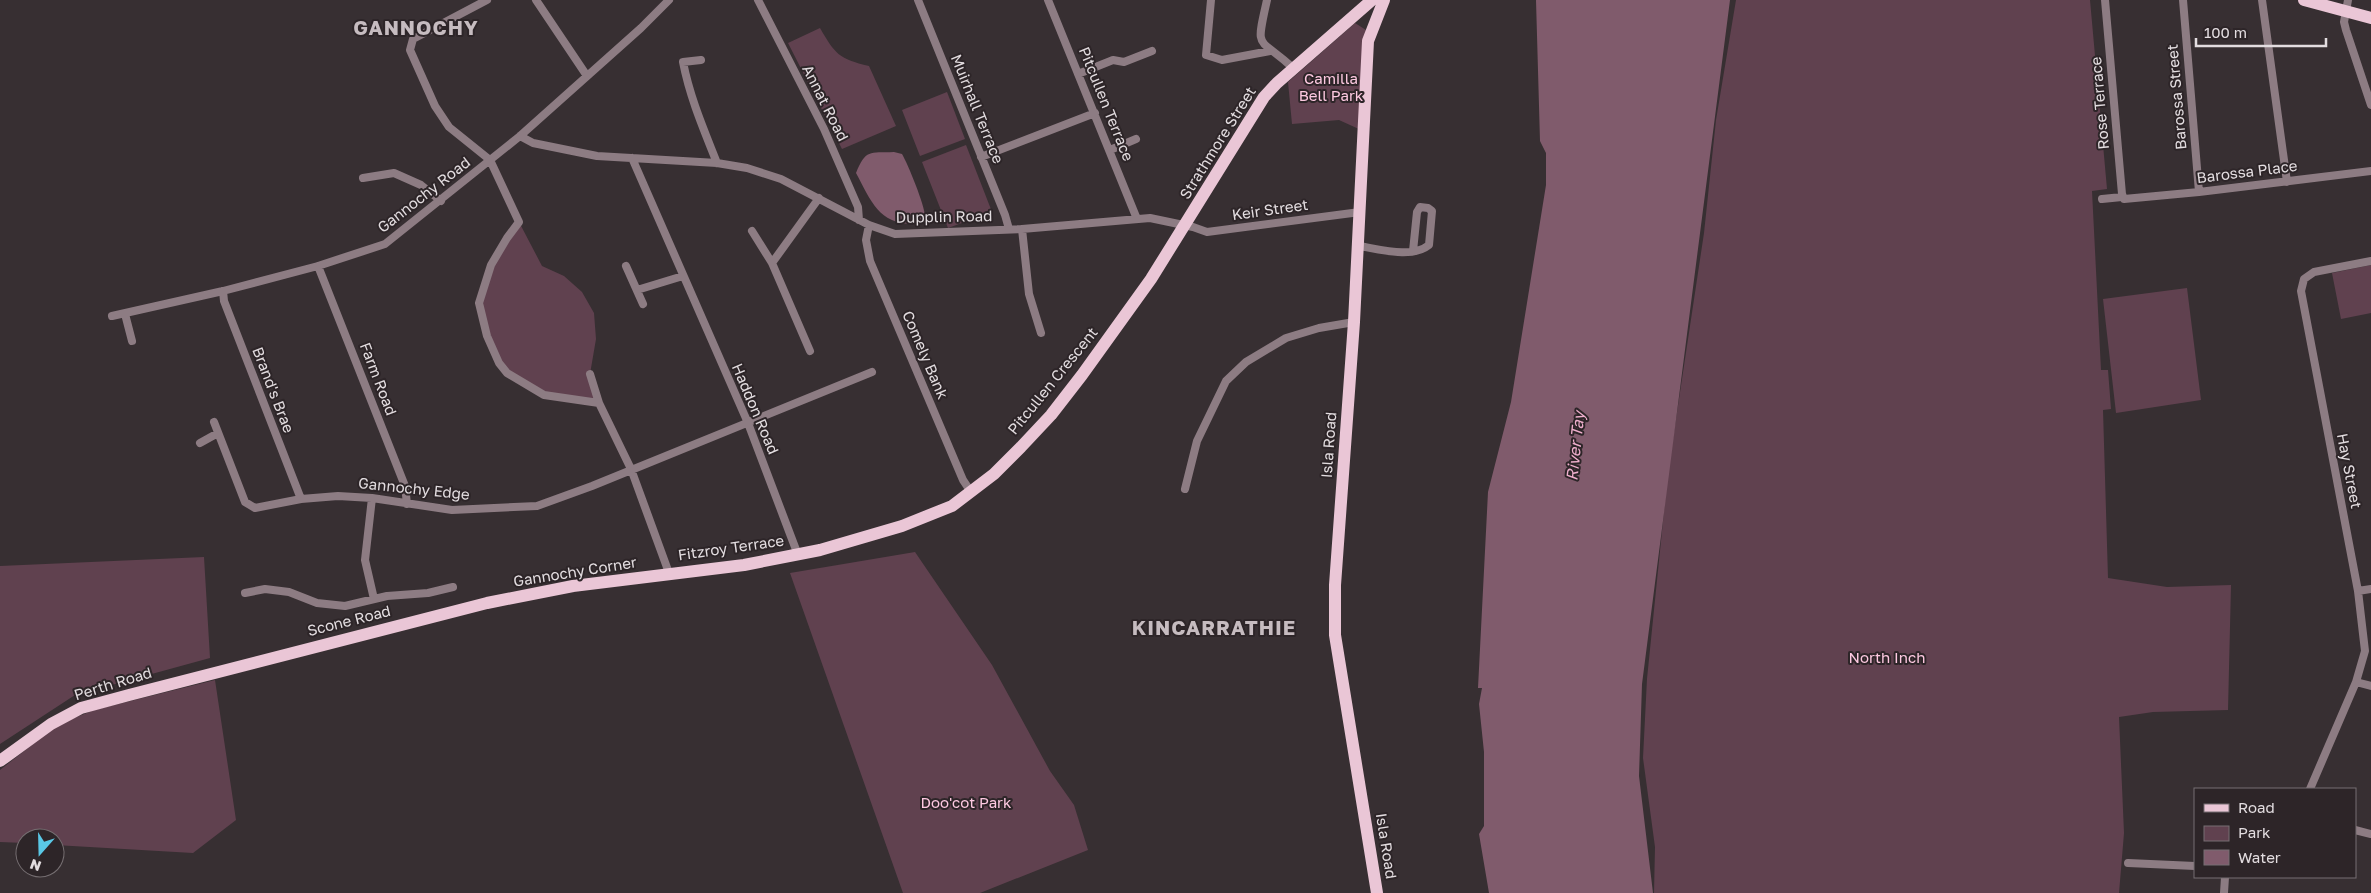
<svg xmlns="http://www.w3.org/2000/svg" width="2371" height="893" font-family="'Golos Text',sans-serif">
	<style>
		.green { fill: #60414f }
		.water { fill: #805b6c }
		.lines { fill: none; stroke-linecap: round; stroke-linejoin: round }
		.minor { stroke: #8d7c83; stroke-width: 8 }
		.primary { stroke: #eac6d6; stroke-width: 12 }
		.labels { text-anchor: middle; stroke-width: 4; stroke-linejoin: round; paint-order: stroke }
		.park-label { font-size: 15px; fill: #fec9e1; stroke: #2d2528 }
		.street-label { font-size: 15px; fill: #e3dde0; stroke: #2d2528 }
		.water-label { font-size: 16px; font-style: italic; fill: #efafcd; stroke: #2d2528 }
		.district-label { font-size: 20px; font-weight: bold; letter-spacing: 1px; fill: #c6bcc0; stroke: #2d2528 }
	</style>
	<rect width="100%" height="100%" fill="#372f32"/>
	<path class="green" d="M 1736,0 L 2090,0 L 2107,189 L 2092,191 L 2101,370 L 2108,370 L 2111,409 L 2103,410 L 2108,578 L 2167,587 L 2231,585 L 2228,710 L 2153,712 L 2119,717 L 2124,833 L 2119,893 L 1654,893 L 1655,847 L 1643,758 L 1647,679 L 1668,472 L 1704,233 L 1716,120 Z
		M 1355,23 L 1366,30 L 1361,130 L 1339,120 L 1292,124 L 1288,82 Z
		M 820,28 C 835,54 839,59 869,66 L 896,126 L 842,149 L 788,43 Z
		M 947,92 L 965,139 L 920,156 L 902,110 Z
		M 966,145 L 992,212 L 948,228 L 922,162 Z
		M 519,222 L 542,266 L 564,276 L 582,292 L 594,313 L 596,339 L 590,374 L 599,403 L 544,395 L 499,363 L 479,303 L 491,265 Z
		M 2371,265 L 2371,313 L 2341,319 L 2332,273 Z
		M 2187,288 L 2201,400 L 2116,413 L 2103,299 Z
		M 915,552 L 992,665 L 1050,771 L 1074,805 L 1088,850 L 980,893 L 903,893 L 790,573 Z
		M 204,557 L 210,658 L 75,695 L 0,744 L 0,566 Z
		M 215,680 L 236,820 L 193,853 L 55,845 L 55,838 L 25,838 L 25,843 L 0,842 L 0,770 L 57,725 L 94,710 Z"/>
	<path class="water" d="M 1536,0 L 1730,0 L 1642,684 L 1639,776 L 1653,893 L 1489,893 L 1479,834 L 1484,826 L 1484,752 L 1479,704 L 1482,688 L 1478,688 L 1488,492 L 1511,402 L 1546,185 L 1546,153 L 1540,141 Z
		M 894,152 L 902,154 C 908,164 925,206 925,216 C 925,218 923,221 922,223 C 881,228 873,205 856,173 C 866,149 869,153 894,152 Z"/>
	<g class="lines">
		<path class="minor" d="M 487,0 L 413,39 L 410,50 L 435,106 L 449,127 L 490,160 L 519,222 L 507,238 L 491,265 L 479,303 L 487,336 L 499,363 L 507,373 L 544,395 L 599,403 L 631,469 L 669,573
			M 536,0 L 587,76
			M 758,0 L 824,129 L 858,207 L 859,220
			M 918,0 L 1005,215 L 1009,229
			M 1048,0 L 1137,219
			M 1211,0 L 1206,55 L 1222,60 L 1270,51
			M 1267,0 C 1255,53 1258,35 1293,68
			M 2105,0 L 2122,194 L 2124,199 L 2199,192 L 2371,171
			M 2183,0 L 2199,192
			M 2262,0 L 2287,182
			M 2348,0 L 2344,22 L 2346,30 L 2371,105
			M 701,60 L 683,62 C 690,98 704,130 717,163
			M 1078,74 L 1113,60 L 1124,62 L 1152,51
			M 520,136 L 533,143 L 597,156 L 717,163 L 747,168 L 781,179 L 869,225 L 895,234 L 1022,229 L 1150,218 L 1193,227 L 1207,232 L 1360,212
			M 1110,150 L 1136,139
			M 981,157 L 1095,113
			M 632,158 L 748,423 L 798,555
			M 363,178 L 394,173 L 421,185 L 441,201
			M 2102,199 L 2122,197
			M 869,225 L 866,240 L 870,261 L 963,480 L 971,492
			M 1022,229 L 1029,294 L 1041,333
			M 752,231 L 772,263
			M 1359,246 C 1379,249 1412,259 1429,245 L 1432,211 L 1428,208 L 1420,207 L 1417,212 L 1413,251
			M 318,266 L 405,486 L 407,504
			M 626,266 L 643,304
			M 637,290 L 683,276
			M 223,291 L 224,301 L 301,499
			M 125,314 L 132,341
			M 112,316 L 223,291 L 318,266 L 385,244 L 520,136 L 641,28 L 669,0
			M 810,351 L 772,263 L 819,198
			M 590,374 L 599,403
			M 214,422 L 245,502 L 255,508 L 301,499 L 338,496 L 372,498 L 452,510 L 537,506 L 592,486 L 872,372
			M 200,443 L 218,433
			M 1185,489 L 1197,441 L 1226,381 L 1246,362 L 1286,338 L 1319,328 L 1354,322
			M 372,498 L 365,560 L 374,599
			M 2358,591 L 2371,589
			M 245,593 L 265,589 L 289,592 L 317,603 L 345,606 L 387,596 L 428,593 L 453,587
			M 2356,682 L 2371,686
			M 2310,789 L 2356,682 L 2365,651 L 2358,591 L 2301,291 L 2304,279 L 2314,272 L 2371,261
			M 2355,830 L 2371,834
			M 2128,863 L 2195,866
			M 2224,893 L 2225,877"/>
		<path class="primary" d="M 2304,0 L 2371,18
			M 0,761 L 51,724 L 81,708 L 129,695 L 487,603 L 573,586 L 744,565 L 820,550 L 902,526 L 952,506 L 994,474 L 1021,447 L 1051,415 L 1082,375 L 1151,279 L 1264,97 L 1277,83 L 1372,0
			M 1377,893 L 1335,635 L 1335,585 L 1354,322 L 1368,41 L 1384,0"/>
	</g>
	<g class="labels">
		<g class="park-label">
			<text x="1331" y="84">Camilla<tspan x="1331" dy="17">Bell Park</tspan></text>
			<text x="1887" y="663">North Inch</text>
			<text x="966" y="808">Doo'cot Park</text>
		</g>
		<g class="street-label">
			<text transform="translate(2177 97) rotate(-95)" y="5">Barossa Street</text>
			<text transform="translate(825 103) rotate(63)" y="5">Annat Road</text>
			<text transform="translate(2100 103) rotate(-95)" y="5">Rose Terrace</text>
			<text transform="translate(1106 104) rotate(68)" y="5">Pitcullen Terrace</text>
			<text transform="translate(977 109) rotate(68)" y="5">Muirhall Terrace</text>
			<text transform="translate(1218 143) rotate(-58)" y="5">Strathmore Street</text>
			<text transform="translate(2247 172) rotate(-7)" y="5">Barossa Place</text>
			<text transform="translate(424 195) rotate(-38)" y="5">Gannochy Road</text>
			<text transform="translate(1270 210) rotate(-8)" y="5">Keir Street</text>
			<text transform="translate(944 217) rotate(-1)" y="5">Dupplin Road</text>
			<text transform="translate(925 355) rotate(67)" y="5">Comely Bank</text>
			<text transform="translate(378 379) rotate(69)" y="5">Farm Road</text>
			<text transform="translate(1053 381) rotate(-51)" y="5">Pitcullen Crescent</text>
			<text transform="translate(273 390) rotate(69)" y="5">Brand's Brae</text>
			<text transform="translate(755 409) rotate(67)" y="5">Haddon Road</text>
			<text transform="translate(1329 445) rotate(-86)" y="5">Isla Road</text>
			<text transform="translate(2349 471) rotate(79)" y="5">Hay Street</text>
			<text transform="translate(414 489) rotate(6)" y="5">Gannochy Edge</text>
			<text transform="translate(731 548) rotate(-8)" y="5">Fitzroy Terrace</text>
			<text transform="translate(575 572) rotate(-9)" y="5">Gannochy Corner</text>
			<text transform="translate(349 621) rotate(-14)" y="5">Scone Road</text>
			<text transform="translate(113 684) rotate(-17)" y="5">Perth Road</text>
			<text transform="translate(1386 846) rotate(81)" y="5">Isla Road</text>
		</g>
		<g class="water-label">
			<text transform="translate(1575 446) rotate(-84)" y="6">River Tay</text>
		</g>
		<g class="district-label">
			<text x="416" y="35">GANNOCHY</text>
			<text x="1214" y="635">KINCARRATHIE</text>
		</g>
	</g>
	<rect x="2194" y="788" width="162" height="90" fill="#2d2528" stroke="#766f72"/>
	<rect x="2204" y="804" width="25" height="8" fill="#eac6d6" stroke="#766f72"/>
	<text x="2238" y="813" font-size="15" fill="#e3dde0">Road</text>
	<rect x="2204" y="826" width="25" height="15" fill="#60414f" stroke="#766f72"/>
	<text x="2238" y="838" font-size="15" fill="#e3dde0">Park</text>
	<rect x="2204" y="850" width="25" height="15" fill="#805b6c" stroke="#766f72"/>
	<text x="2238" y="863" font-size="15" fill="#e3dde0">Water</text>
	<g transform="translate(40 853) rotate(200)"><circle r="24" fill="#2d2528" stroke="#766f72"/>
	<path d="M0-4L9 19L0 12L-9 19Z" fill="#5ac8e6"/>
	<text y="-8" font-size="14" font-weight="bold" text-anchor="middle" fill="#e3dde0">N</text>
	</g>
	<path d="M2196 38v8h130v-8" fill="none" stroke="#e3dde0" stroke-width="2.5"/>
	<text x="2204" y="38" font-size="15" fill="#e3dde0" stroke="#2d2528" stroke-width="4" paint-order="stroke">100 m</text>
</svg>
